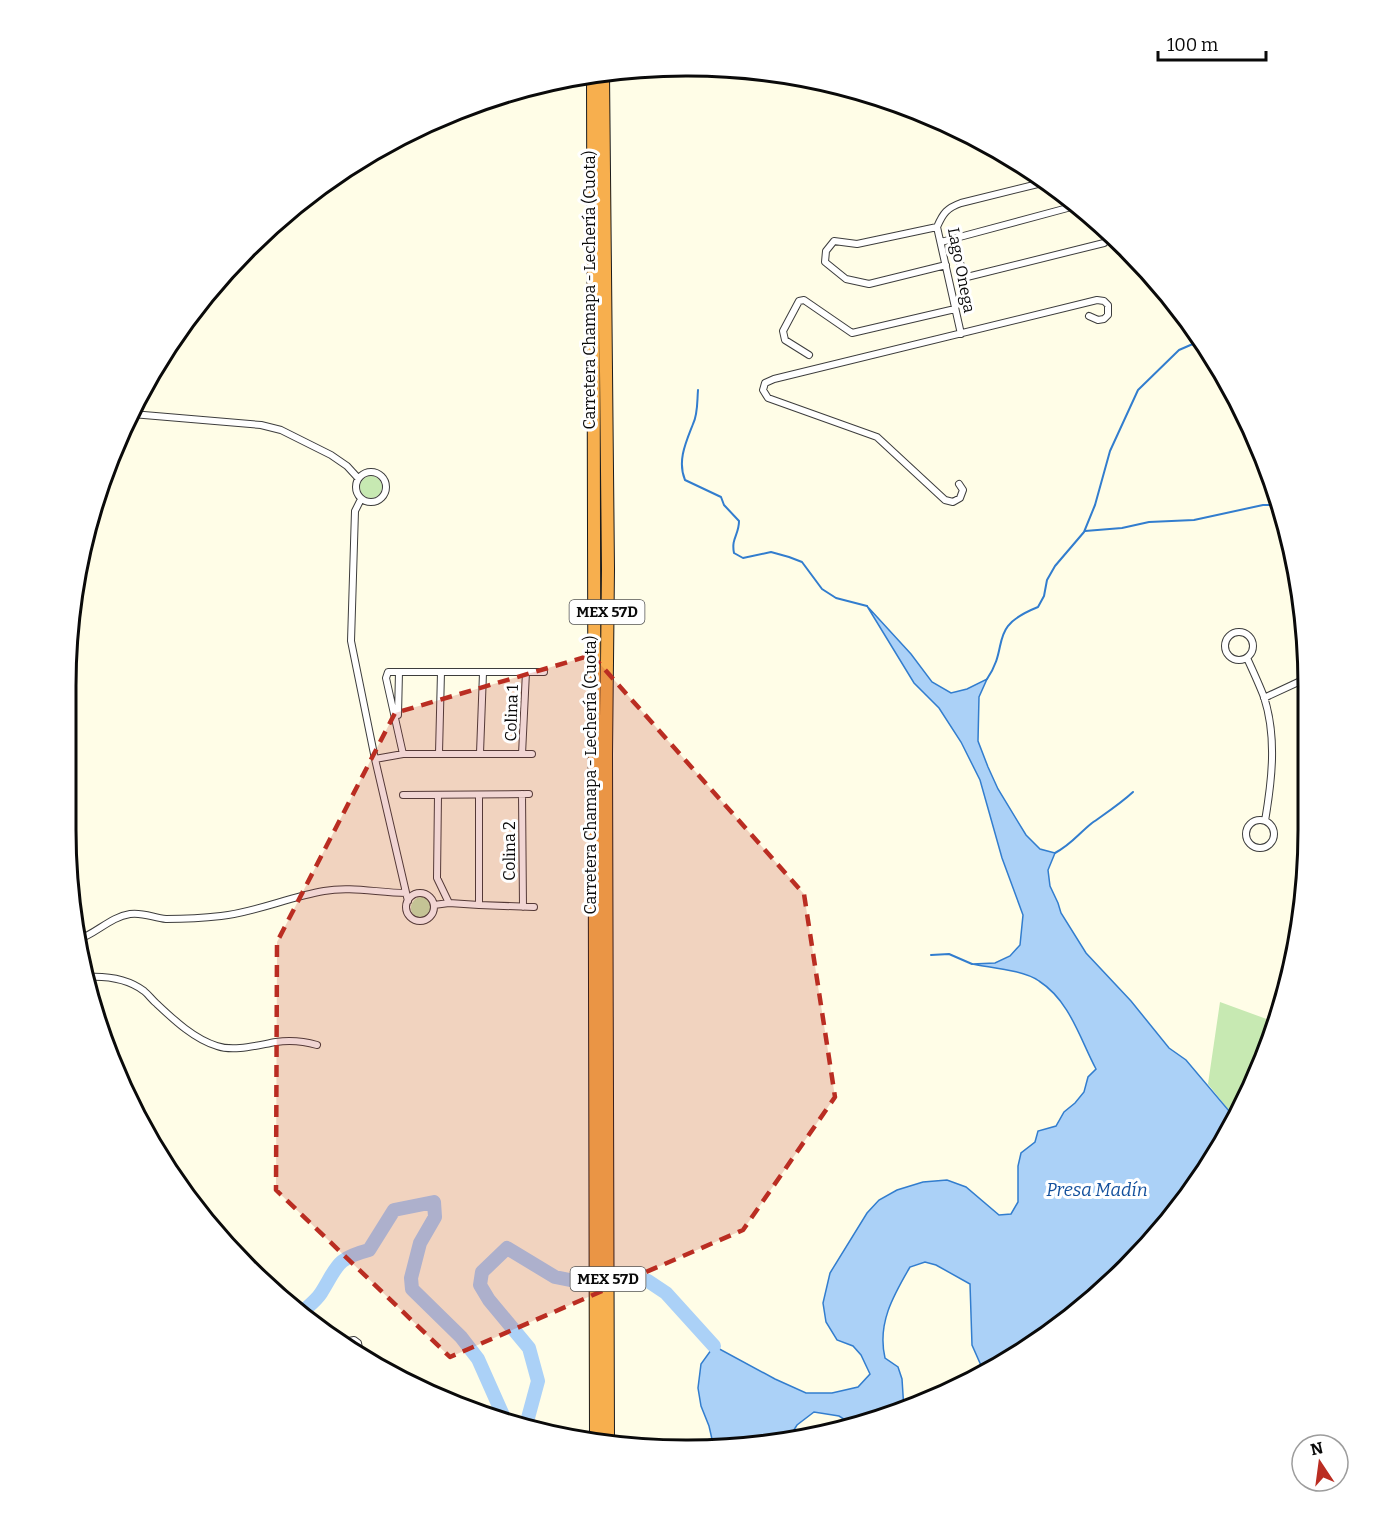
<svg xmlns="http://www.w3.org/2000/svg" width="1374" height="1517" font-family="Bitter,serif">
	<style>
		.green { fill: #c7e9b2 }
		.water { fill: #abd1f7; stroke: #327dce; stroke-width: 1.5 }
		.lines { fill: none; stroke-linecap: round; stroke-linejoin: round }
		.stream { stroke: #327dce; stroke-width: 2 }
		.river { stroke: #abd1f7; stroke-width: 14 }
		.minor-casing { stroke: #3d3d3d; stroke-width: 8 }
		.motorway-casing { stroke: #1b1b1b; stroke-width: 14 }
		.minor { stroke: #fff; stroke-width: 6 }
		.motorway { stroke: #f7af4e; stroke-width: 12 }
		.marked { fill: #ba2d22; fill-opacity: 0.2; stroke: #ba2d22; stroke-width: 4.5; stroke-dasharray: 12 8; stroke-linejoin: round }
		.labels { text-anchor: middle; stroke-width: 6; stroke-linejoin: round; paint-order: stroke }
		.shield { fill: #fff; stroke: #545454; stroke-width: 1.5 }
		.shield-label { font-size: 15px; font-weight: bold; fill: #0a0a0a }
		.street-label { font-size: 16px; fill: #0a0a0a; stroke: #fff }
		.water-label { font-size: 18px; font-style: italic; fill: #13509c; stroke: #fff }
		.rim { fill: none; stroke: #0a0a0a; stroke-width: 3 }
	</style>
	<rect width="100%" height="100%" fill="#fffde7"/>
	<path class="green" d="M360 487a11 11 0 1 1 22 0a11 11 0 1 1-22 0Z
		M411 908a11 11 0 1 1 22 0a11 11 0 1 1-22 0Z
		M 1220,1002 L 1272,1021 L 1272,1037 L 1235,1118 L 1208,1084 Z"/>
	<path class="water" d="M 867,606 L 911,654 L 932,682 L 951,693 L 967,689 L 987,679 L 979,697 L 978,741 L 988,767 L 998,789 L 1026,835 L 1040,849 L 1055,853 L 1048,870 L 1050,886 L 1058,903 L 1061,913 L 1086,953 L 1131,1001 L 1169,1048 L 1186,1060 L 1235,1118 L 1225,1140 L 1154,1239 L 1065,1323 L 983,1370 L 972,1345 L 970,1284 L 936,1265 L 925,1262 L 910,1267 C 893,1296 877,1324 885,1358 L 898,1367 L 902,1379 L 904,1410 L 853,1425 L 839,1416 L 814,1412 L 797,1425 L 787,1441 L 714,1448 L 709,1426 L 701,1406 L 698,1388 L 701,1364 L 714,1346 L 775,1379 L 806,1393 L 832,1393 L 858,1387 L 870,1374 L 861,1355 L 853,1346 L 837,1340 L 826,1322 L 823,1303 L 830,1273 L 867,1213 L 879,1200 L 897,1190 L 923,1182 L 947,1180 L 966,1187 L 999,1215 L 1011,1214 L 1018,1202 L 1018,1166 L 1021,1153 L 1035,1142 L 1038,1131 L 1056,1126 L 1064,1112 L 1075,1103 L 1084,1092 L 1088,1077 L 1096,1069 C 1080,1039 1070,1001 1039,981 C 1023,970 992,968 972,964 L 995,963 L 1010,956 L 1020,945 L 1023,915 L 1002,858 L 980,780 L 961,742 L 939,708 L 914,683 Z"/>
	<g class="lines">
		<path class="stream" d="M 698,390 C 697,402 698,414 693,424 C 686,442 677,461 685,480 L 721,497 L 724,505 L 739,521 C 739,535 731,538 734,553 L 743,558 L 771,552 L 789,557 L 802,562 L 822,589 L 836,598 L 867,606
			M 1085,531 L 1122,528 L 1149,522 L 1194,520 L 1263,505 L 1278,505
			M 987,679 C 1011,644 986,628 1038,607 L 1044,596 L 1047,580 L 1055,566 L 1084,532 L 1095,505 L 1110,451 L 1138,390 L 1179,350 L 1202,340
			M 1055,853 C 1072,844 1077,835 1092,823 C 1106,813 1120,804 1133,792
			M 931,955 L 949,954 L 972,964"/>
		<path class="river" d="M 300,1314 C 307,1307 316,1301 321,1293 C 338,1266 335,1259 369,1250 L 394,1210 L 434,1202 L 435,1217 L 420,1243 L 411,1278 L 412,1289 L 461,1337 L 478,1359 L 506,1422
			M 525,1429 L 538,1381 L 529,1348 L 489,1300 L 480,1285 L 482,1272 L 507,1248 L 555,1277 L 570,1280 L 611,1276 L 648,1281 L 666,1293 L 714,1346"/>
		<defs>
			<path id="minor" d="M 937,227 L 857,244 L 834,241 L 826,251 L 825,262 L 846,279 L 869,284 L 946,265
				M 953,239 L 964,276 L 967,277 L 1104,243
				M 941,242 L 1075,206
				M 961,334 L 937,227 C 943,213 947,208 961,203 L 1046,182
				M 809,355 L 785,340 L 783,331 L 799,301 L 804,300 L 852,333 L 955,309
				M 132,414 L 261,425 L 281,430 L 331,455 L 347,466 L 358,478
				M356 487a15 15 0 1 1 30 0a15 15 0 1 1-30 0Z
				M 959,484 L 963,490 L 960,498 L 953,502 L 945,500 L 877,437 L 768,398 L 763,390 L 765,383 L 774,379 L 1097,300 L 1104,301 L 1108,305 L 1108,315 L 1104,319 L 1098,320 L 1089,316
				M 361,499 L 355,511 L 351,641 L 375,759 L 408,901
				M1225 646a14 14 0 1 1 28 0a14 14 0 1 1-28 0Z
				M 1247,658 C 1253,671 1259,684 1264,697 C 1277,737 1272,780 1265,821
				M 526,672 L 544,672
				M 1264,698 L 1307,678
				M 398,715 L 399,672
				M 439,753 L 441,672
				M 480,753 L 483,673
				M 522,754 L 532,754
				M 375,759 L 403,754 L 522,754 L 526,672 L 388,672 L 386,678 L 403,754
				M 522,794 L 523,907
				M 403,795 L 529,794
				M 438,795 L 437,878 L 449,903
				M1246 834a14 14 0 1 1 28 0a14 14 0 1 1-28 0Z
				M406 907a14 14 0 1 1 28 0a14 14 0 1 1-28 0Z
				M 434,905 L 449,903 L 479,905 L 479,795
				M 479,905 L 534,907
				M 77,940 C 96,934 110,917 130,914 C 143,912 154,918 166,919 C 184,919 204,918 221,916 C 256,912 289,897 324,891 C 351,886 379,893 406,893
				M 87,977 C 106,976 128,979 144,991 C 149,995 152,1000 157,1004 C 174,1020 194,1039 217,1046 C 234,1052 258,1045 276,1042 C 290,1040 303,1041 317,1045
				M 346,1346 L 349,1341 L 354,1340 L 358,1343 L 360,1354"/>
			<path id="motorway" d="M 603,74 L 608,569 L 606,754 L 608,1441
				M 593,75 L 596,1439"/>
		</defs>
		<use href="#minor" class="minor-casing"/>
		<use href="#motorway" class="motorway-casing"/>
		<use href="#minor" class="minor"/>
		<use href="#motorway" class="motorway"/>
	</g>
	<path class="marked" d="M 592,655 L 804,894 L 835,1097 L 743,1230 L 450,1357 L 276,1190 L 277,942 L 395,713 Z"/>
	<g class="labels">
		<g class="shield">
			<rect x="569.5" y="600" width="75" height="24" rx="4.5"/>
			<rect x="570.5" y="1267" width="75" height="24" rx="4.5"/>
		</g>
		<g class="shield-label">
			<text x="607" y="617">MEX 57D</text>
			<text x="608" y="1284">MEX 57D</text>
		</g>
		<g class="street-label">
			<text transform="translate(962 270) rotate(79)" y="6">Lago Onega</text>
			<text transform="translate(589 290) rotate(-90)" y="6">Carretera Chamapa - Lechería (Cuota)</text>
			<text transform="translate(511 713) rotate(-88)" y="6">Colina 1</text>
			<text transform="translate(590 775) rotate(-90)" y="6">Carretera Chamapa - Lechería (Cuota)</text>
			<text transform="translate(509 851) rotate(-90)" y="6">Colina 2</text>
		</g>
		<g class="water-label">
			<text x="1097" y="1196">Presa Madín</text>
		</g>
	</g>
	<path d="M0 0H1374V1517H0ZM686 76H688A610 610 0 0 1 1298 686V830A610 610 0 0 1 688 1440H686A610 610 0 0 1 76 830V686A610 610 0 0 1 686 76Z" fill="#fff" fill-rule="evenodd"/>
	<path class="rim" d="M686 76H688A610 610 0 0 1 1298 686V830A610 610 0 0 1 688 1440H686A610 610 0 0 1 76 830V686A610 610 0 0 1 686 76Z"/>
	<g transform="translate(1320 1463) rotate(347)"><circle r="28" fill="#ffffff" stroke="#9d9d9d" stroke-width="1.5"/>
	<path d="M0-4.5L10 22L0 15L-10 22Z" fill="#ba2d22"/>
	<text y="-9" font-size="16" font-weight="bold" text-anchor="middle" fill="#0a0a0a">N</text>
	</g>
	<path d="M1158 51v9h108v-9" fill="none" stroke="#0a0a0a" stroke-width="3"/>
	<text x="1167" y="51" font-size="18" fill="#0a0a0a" stroke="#ffffff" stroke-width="4.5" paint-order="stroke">100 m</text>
</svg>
